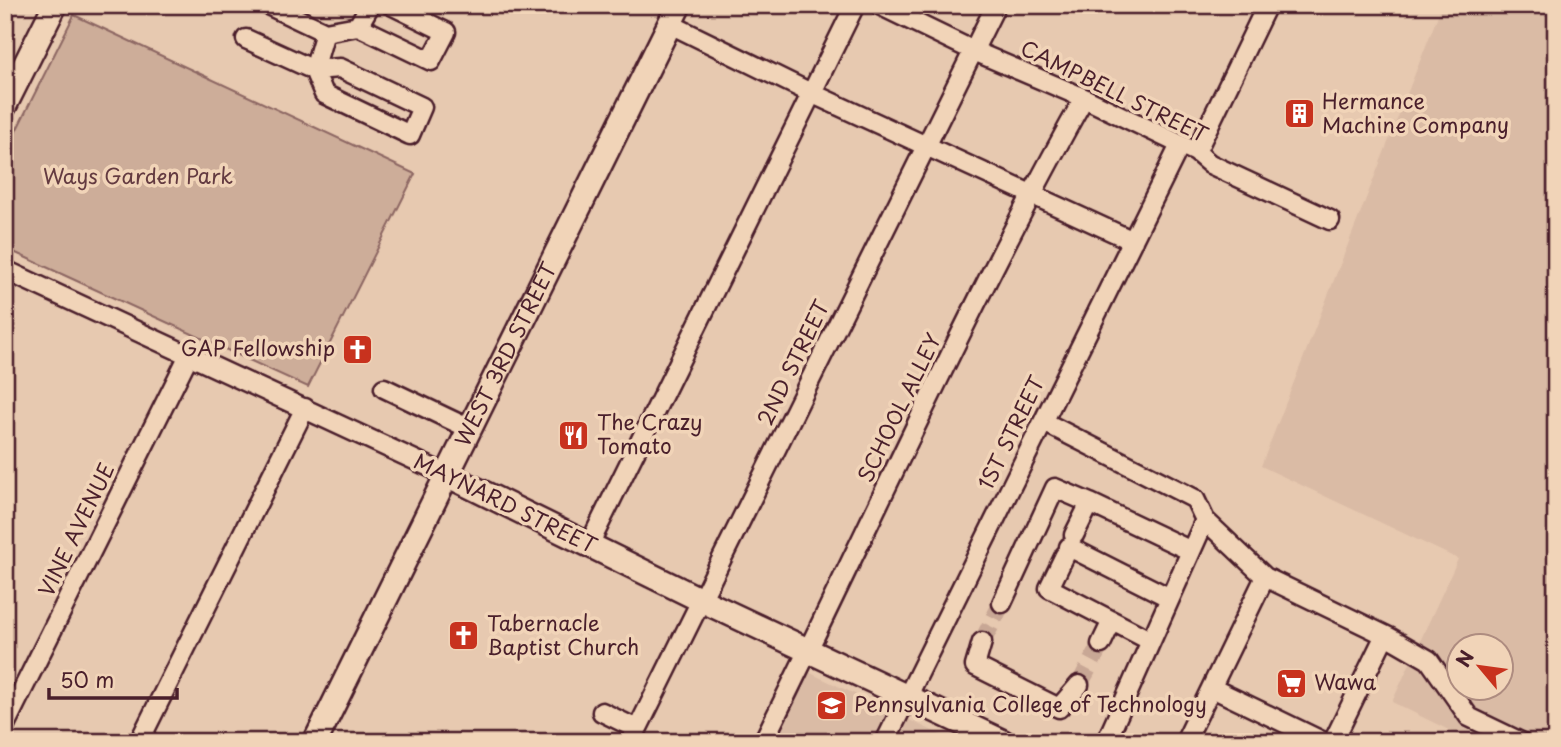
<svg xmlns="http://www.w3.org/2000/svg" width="1561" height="747" font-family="'Playpen Sans',sans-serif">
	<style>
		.built { fill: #dabba5; fill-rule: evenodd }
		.green { fill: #cdad99; stroke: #8c6662; stroke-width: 2 }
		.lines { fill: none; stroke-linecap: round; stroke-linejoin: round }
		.minor-tunnel { stroke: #c8a795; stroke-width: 18; stroke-dasharray: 18 9; stroke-linecap: butt }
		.minor-casing { stroke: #4a1f2b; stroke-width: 23 }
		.major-casing { stroke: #4a1f2b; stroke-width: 28 }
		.minor { stroke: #f1d4b8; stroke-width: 18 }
		.major { stroke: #f1d4b8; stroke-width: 23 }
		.labels { text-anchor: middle; stroke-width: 7; stroke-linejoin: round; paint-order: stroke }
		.street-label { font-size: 21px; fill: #4a1f2b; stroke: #f1d4b8 }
		.poi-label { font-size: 21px; fill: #4a1f2b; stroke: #f1d4b8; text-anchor: start }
		.park-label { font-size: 21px; fill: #643b41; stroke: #f1d4b8 }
	</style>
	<rect width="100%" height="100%" fill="#e7c9b0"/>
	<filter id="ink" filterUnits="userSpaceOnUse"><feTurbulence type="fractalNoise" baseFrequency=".0143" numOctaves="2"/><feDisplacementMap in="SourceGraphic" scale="14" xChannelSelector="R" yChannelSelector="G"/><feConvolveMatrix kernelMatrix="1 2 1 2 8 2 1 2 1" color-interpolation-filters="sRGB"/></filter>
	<g filter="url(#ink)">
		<path class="built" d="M 1442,5 L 1556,5 L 1556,742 L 1473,742 L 1392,702 L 1458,559 L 1261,466 ZM 1460,646 L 1502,646 L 1502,688 L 1460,688 Z
			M 802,669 L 956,742 L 764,742 Z"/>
		<path class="green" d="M 74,15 L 415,174 L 308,387 L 5,248 L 5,153 Z"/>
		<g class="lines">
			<path class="minor-tunnel" d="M 982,642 L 1002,603
				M 1079,685 L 1101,644"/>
			<defs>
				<path id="minor" d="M 268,5 L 325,32 L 358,26 L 431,61 L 446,32 L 391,5
					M 879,5 L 974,51 L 1084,98 L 1196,152 L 1210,164 L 1330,220
					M 670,24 L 811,93 L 1133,241
					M 358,26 L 370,5
					M 246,39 L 314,70 L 325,32
					M 340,68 L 422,107 L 410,135 L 324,94 L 314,70 Z
					M 1196,152 L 1267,5
					M 5,270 L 447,475
					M 384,388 L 470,429
					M 1044,422 L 1195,499 L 1205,520 L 1106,742
					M 1205,520 L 1265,577 L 1389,637 L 1429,660 L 1469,717 L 1521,742
					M 1074,535 L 1090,503 L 1191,551
					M 589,545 L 855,5
					M 1069,547 L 1170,598
					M 1065,555 L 1049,588 L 1151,641
					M 1002,603 L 1055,488 L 1090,503
					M 982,642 L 975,666 L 1059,708 L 1079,685
					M 1101,644 L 1112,621
					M 1212,688 L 1324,742
					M 602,712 L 637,729
					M 5,725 L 189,355
					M 139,742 L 305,408
					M 631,742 L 996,5
					M 763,742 C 870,527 967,307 1084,98
					M 885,742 L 1180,145
					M 1185,742 L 1265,577
					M 1333,742 L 1385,635"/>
				<g id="major">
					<path d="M 5,105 L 55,5"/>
					<path d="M 447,475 L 701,600 L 1003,742"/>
					<path id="s1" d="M 315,742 L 679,5"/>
				</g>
			</defs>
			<use href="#minor" class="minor-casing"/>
			<use href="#major" class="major-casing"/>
			<use href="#minor" class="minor"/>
			<use href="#major" class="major"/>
		</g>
	</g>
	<defs>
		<symbol id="building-square" viewBox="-11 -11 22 22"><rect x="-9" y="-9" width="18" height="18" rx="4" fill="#c8321e" stroke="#f1d4b8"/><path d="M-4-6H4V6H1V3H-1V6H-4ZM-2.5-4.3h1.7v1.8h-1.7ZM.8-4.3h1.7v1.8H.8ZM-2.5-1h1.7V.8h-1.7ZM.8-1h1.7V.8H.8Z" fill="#fff"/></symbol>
		<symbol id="church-square" viewBox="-11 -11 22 22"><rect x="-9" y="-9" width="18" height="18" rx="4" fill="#c8321e" stroke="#f1d4b8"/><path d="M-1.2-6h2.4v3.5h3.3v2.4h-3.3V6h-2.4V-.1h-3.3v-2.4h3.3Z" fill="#fff"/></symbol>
		<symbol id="restaurant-square" viewBox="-11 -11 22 22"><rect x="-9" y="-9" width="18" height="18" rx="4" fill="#c8321e" stroke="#f1d4b8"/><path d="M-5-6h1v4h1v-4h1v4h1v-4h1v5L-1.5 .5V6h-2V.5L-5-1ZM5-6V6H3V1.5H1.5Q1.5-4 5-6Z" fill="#fff"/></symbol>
		<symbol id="supermarket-square" viewBox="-11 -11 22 22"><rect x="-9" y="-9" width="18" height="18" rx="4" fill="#c8321e" stroke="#f1d4b8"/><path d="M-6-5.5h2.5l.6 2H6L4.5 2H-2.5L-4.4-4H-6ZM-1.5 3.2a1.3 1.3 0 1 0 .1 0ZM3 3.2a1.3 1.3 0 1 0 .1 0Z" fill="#fff"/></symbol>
		<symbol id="university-square" viewBox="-11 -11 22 22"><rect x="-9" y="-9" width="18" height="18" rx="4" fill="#c8321e" stroke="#f1d4b8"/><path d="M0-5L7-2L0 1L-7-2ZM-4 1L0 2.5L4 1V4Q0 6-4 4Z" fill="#fff"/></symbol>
	</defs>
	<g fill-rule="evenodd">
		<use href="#building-square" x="1282" y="96" width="35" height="35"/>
		<use href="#church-square" x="340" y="332" width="35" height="35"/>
		<use href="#restaurant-square" x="556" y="418" width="35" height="35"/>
		<use href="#church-square" x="446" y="618" width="35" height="35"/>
		<use href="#supermarket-square" x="1274" y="666" width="35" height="35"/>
		<use href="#university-square" x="814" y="688" width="35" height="35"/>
	</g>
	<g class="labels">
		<g class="street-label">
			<text transform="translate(1114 92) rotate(26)" y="7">CAMPBELL STREET</text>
			<text dy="7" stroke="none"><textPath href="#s1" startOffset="432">WEST 3RD STREET</textPath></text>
			<text transform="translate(794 363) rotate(-64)" y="7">2ND STREET</text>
			<text transform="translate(900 408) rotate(-64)" y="7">SCHOOL ALLEY</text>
			<text transform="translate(1012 433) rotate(-64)" y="7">1ST STREET</text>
			<text transform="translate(505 504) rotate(26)" y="7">MAYNARD STREET</text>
			<text transform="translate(77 530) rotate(-64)" y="7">VINE AVENUE</text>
		</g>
		<g class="poi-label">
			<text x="1322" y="109">Hermance<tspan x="1322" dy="24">Machine Company</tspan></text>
			<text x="335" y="356" text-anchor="end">GAP Fellowship</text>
			<text x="597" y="430">The Crazy<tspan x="597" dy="24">Tomato</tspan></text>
			<text x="487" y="631">Tabernacle<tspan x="487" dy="24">Baptist Church</tspan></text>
			<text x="1314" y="690">Wawa</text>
			<text x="854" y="712">Pennsylvania College of Technology</text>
		</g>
		<g class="park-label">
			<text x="138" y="184">Ways Garden Park</text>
		</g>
	</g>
	<rect width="1561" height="747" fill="none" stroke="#f1d4b8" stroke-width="28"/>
	<rect x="14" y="14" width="1533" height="719" fill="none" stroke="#4a1f2b" stroke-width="2.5" filter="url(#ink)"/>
	<g transform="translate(1480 667) rotate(299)"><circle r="33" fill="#f1d4b8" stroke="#ae8c80" stroke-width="2"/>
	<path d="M0-5L12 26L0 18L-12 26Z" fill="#c8321e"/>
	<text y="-10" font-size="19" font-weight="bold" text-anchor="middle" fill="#4a1f2b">N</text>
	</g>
	<path d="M49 688v10h128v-10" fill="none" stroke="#4a1f2b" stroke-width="3.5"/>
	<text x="60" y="688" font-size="21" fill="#4a1f2b" stroke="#f1d4b8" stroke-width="5" paint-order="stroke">50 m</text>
</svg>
